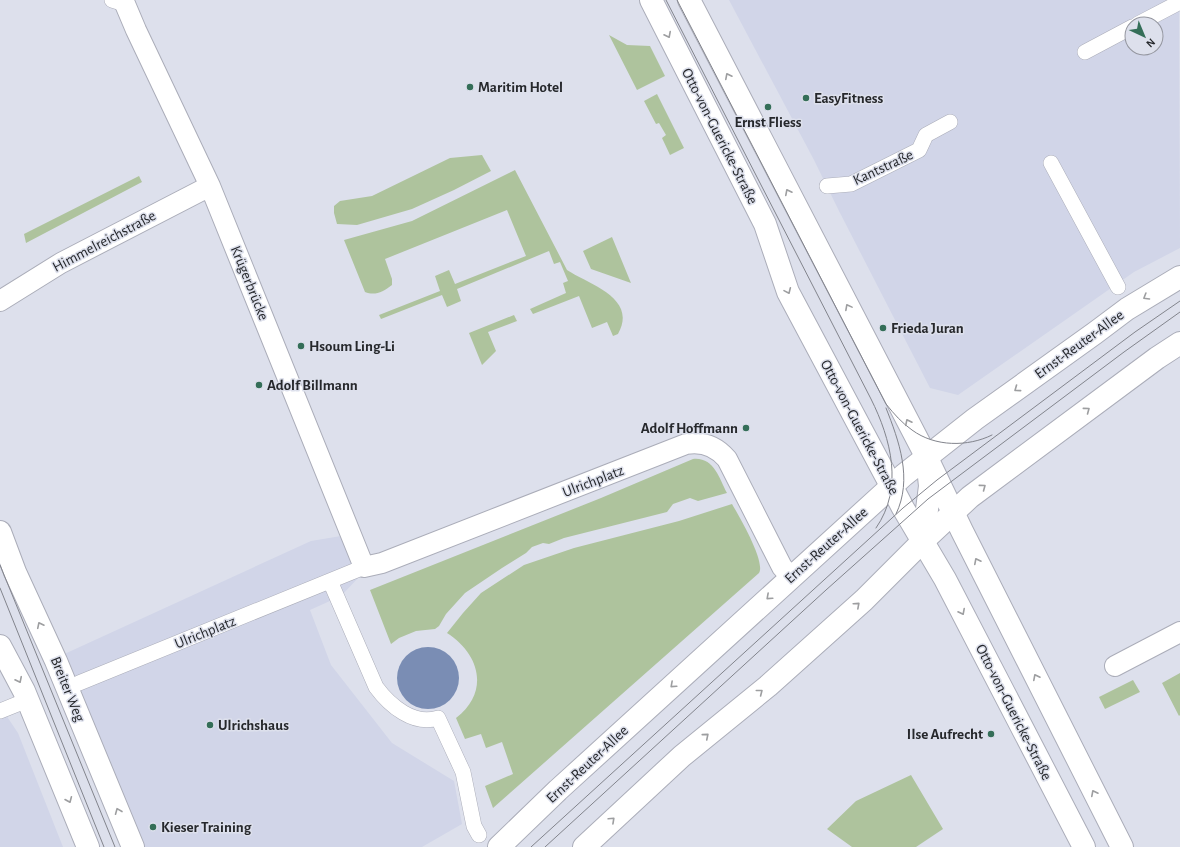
<svg xmlns="http://www.w3.org/2000/svg" width="1180" height="847" font-family="'Alegreya Sans',sans-serif">
	<style>
		.built { fill: #d1d5e8; fill-rule: evenodd }
		.green { fill: #aec39d }
		.water { fill: #7a8db4 }
		.lines { fill: none; stroke-linecap: round; stroke-linejoin: round }
		.pedestrian-casing { stroke: #abadb9; stroke-width: 16 }
		.minor-casing { stroke: #abadb9; stroke-width: 22 }
		.tertiary-casing { stroke: #abadb9; stroke-width: 24 }
		.secondary-casing { stroke: #abadb9; stroke-width: 24 }
		.pedestrian { stroke: #fff; stroke-width: 15 }
		.minor { stroke: #fff; stroke-width: 20 }
		.tertiary { stroke: #fff; stroke-width: 22 }
		.secondary { stroke: #fff; stroke-width: 22 }
		.tram { stroke: #82848c; stroke-width: 1 }
		.oneway { stroke: #9d9ea0 }
		.poi-dot { fill: #346e58; stroke: #dde0ec; stroke-width: 1.5 }
		.labels { text-anchor: middle; stroke-width: 3; stroke-linejoin: round; paint-order: stroke }
		.poi-label { font-size: 15px; font-weight: bold; fill: #26282c; stroke: #dde0ec; text-anchor: start }
		.street-label { font-size: 15px; fill: #26282c; stroke: #dde0ec }
	</style>
	<rect width="100%" height="100%" fill="#dde0ec"/>
	<path class="built" d="M 729,0 L 1179,0 L 1180,248 L 1134,272 L 958,395 L 930,388 L 839,211 L 814,160 ZM 1132,24 L 1156,24 L 1156,48 L 1132,48 Z
		M 341,536 L 360,576 L 341,596 L 310,610 L 331,665 L 392,743 L 454,781 L 462,824 L 422,847 L 140,847 L 60,656 L 311,541 Z
		M 0,706 L 18,733 L 63,847 L 0,847 Z"/>
	<path class="green" d="M 609,35 L 627,45 L 650,46 L 665,76 L 637,90 Z
		M 657,94 L 684,148 L 670,155 L 662,138 L 666,135 L 659,123 L 656,124 L 644,101 Z
		M 482,155 L 491,171 L 454,190 L 412,209 L 357,225 L 337,224 L 334,213 L 334,206 L 340,201 L 372,196 L 450,158 Z
		M 515,170 L 567,270 C 590,285 638,298 618,334 L 613,336 L 607,322 L 592,328 L 579,296 L 533,314 L 530,309 L 566,293 L 563,283 L 568,281 L 560,262 L 554,264 L 549,251 L 457,289 L 461,301 L 447,307 L 442,295 L 381,319 L 379,315 L 440,291 L 435,276 L 449,270 L 455,284 L 526,256 L 507,210 L 385,259 L 392,279 L 392,285 C 383,292 375,296 365,292 L 344,240 L 412,221 Z
		M 139,176 L 142,182 L 26,243 L 24,234 Z
		M 612,237 L 631,283 L 591,269 L 583,251 Z
		M 514,315 L 517,321 L 488,332 L 496,351 L 482,365 L 469,333 Z
		M 693,459 C 714,457 719,478 727,493 L 698,501 L 690,498 L 673,504 L 667,512 L 564,538 L 549,544 L 543,543 L 532,547 L 526,553 L 502,568 L 465,593 L 446,614 L 439,626 L 435,629 L 416,631 L 399,638 L 391,644 L 370,590 L 601,498 Z
		M 732,504 C 739,516 766,562 759,573 L 493,808 L 485,786 L 513,774 L 502,742 L 486,748 L 481,734 L 465,739 L 456,718 C 490,692 480,654 447,633 L 463,613 L 481,593 L 524,565 L 574,548 L 679,521 Z
		M 1180,673 L 1180,715 L 1179,716 L 1162,683 Z
		M 1133,680 L 1140,692 L 1105,709 L 1099,697 Z
		M 911,775 L 943,829 L 916,847 L 852,847 L 827,829 L 856,801 Z"/>
	<path class="water" d="M397 678a31 31 0 1 1 62 0a31 31 0 1 1-62 0Z"/>
	<g class="lines">
		<defs>
			<path id="pedestrian" d="M 112,0 L 125,4
				M 1138,24 L 1180,2
				M 1085,52 L 1132,27
				M 1051,163 L 1118,287
				M 827,186 L 851,184 L 919,150 L 926,135 L 950,122
				M 330,581 L 376,687 C 390,706 414,726 438,718 L 463,772 L 474,826 L 479,835
				M 79,683 L 364,567
				M 0,711 L 20,703"/>
			<path id="minor" d="M 125,4 L 136,30 L 210,186 L 364,567 L 382,563 L 686,444 C 703,441 716,446 727,459 L 782,567 L 791,577
				M 0,301 L 61,263 L 210,186
				M 1115,666 L 1180,632"/>
			<path id="tertiary" d="M 651,0 L 765,224 L 788,292 L 903,508 L 945,579 L 1084,847
				M 689,0 L 926,456 L 962,531 L 1122,847
				M 0,532 L 15,572 L 56,661 L 133,847
				M 923,541 L 930,486 L 928,467
				M 0,646 L 24,691 L 88,847"/>
			<path id="secondary" d="M 499,847 L 558,790 L 904,475 L 975,419 L 1095,333 L 1127,309 L 1180,277
				M 584,847 L 682,756 L 768,686 L 864,600 L 923,541 L 970,497 L 1157,358 L 1180,343"/>
		</defs>
		<use href="#pedestrian" class="pedestrian-casing"/>
		<use href="#minor" class="minor-casing"/>
		<use href="#tertiary" class="tertiary-casing"/>
		<use href="#secondary" class="secondary-casing"/>
		<use href="#pedestrian" class="pedestrian"/>
		<use href="#minor" class="minor"/>
		<use href="#tertiary" class="tertiary"/>
		<use href="#secondary" class="secondary"/>
		<path class="tram" d="M 666,0 L 871,399 C 891,439 904,488 876,528
			M 677,0 L 886,404 C 894,414 902,423 912,430 C 935,447 968,447 992,435
			M 886,408 C 899,441 913,479 896,514
			M 0,565 L 115,847
			M 0,588 L 104,847
			M 531,847 L 903,508 L 937,480 L 1135,332 L 1180,301
			M 545,847 L 826,590 L 928,499 L 1124,352 L 1180,312"/>
	</g>
	<defs><path id="oneway-chevron" d="M-2-3.5L2.5 0L-2 3.5" fill="none" stroke-width="1.6" stroke-linecap="round" stroke-linejoin="round"/></defs>
	<g class="oneway">
		<use href="#oneway-chevron" transform="translate(668 35) rotate(63)"/>
		<use href="#oneway-chevron" transform="translate(728 76) rotate(-117)"/>
		<use href="#oneway-chevron" transform="translate(788 192) rotate(-117)"/>
		<use href="#oneway-chevron" transform="translate(788 291) rotate(66)"/>
		<use href="#oneway-chevron" transform="translate(1146 297) rotate(149)"/>
		<use href="#oneway-chevron" transform="translate(848 307) rotate(-118)"/>
		<use href="#oneway-chevron" transform="translate(1017 389) rotate(144)"/>
		<use href="#oneway-chevron" transform="translate(1087 410) rotate(-37)"/>
		<use href="#oneway-chevron" transform="translate(908 422) rotate(-116)"/>
		<use href="#oneway-chevron" transform="translate(983 487) rotate(-37)"/>
		<use href="#oneway-chevron" transform="translate(977 561) rotate(-117)"/>
		<use href="#oneway-chevron" transform="translate(769 597) rotate(138)"/>
		<use href="#oneway-chevron" transform="translate(857 605) rotate(-42)"/>
		<use href="#oneway-chevron" transform="translate(962 612) rotate(63)"/>
		<use href="#oneway-chevron" transform="translate(40 625) rotate(-116)"/>
		<use href="#oneway-chevron" transform="translate(1036 677) rotate(-117)"/>
		<use href="#oneway-chevron" transform="translate(19 680) rotate(64)"/>
		<use href="#oneway-chevron" transform="translate(673 685) rotate(138)"/>
		<use href="#oneway-chevron" transform="translate(760 692) rotate(-38)"/>
		<use href="#oneway-chevron" transform="translate(706 736) rotate(-40)"/>
		<use href="#oneway-chevron" transform="translate(1094 793) rotate(-117)"/>
		<use href="#oneway-chevron" transform="translate(69 800) rotate(67)"/>
		<use href="#oneway-chevron" transform="translate(118 811) rotate(-112)"/>
		<use href="#oneway-chevron" transform="translate(612 820) rotate(-43)"/>
	</g>
	<g class="poi-dot">
		<circle cx="470" cy="87" r="4"/>
		<circle cx="806" cy="98" r="4"/>
		<circle cx="768" cy="107" r="4"/>
		<circle cx="883" cy="328" r="4"/>
		<circle cx="301" cy="346" r="4"/>
		<circle cx="259" cy="385" r="4"/>
		<circle cx="746" cy="428" r="4"/>
		<circle cx="210" cy="725" r="4"/>
		<circle cx="991" cy="734" r="4"/>
		<circle cx="153" cy="827" r="4"/>
	</g>
	<g class="labels">
		<g class="poi-label">
			<text x="478" y="92">Maritim Hotel</text>
			<text x="814" y="103">EasyFitness</text>
			<text x="768" y="127" text-anchor="middle">Ernst Fliess</text>
			<text x="891" y="333">Frieda Juran</text>
			<text x="309" y="351">Hsoum Ling-Li</text>
			<text x="267" y="390">Adolf Billmann</text>
			<text x="738" y="433" text-anchor="end">Adolf Hoffmann</text>
			<text x="218" y="730">Ulrichshaus</text>
			<text x="983" y="739" text-anchor="end">Ilse Aufrecht</text>
			<text x="161" y="832">Kieser Training</text>
		</g>
		<g class="street-label">
			<text transform="translate(720 136) rotate(63)" y="5">Otto-von-Guericke-Straße</text>
			<text transform="translate(883 167) rotate(-25)" y="5">Kantstraße</text>
			<text transform="translate(104 241) rotate(-28)" y="5">Himmelreichstraße</text>
			<text transform="translate(250 283) rotate(68)" y="5">Krügerbrücke</text>
			<text transform="translate(1079 344) rotate(-36)" y="5">Ernst-Reuter-Allee</text>
			<text transform="translate(860 427) rotate(62)" y="5">Otto-von-Guericke-Straße</text>
			<text transform="translate(593 481) rotate(-21)" y="5">Ulrichplatz</text>
			<text transform="translate(826 545) rotate(-42)" y="5">Ernst-Reuter-Allee</text>
			<text transform="translate(205 632) rotate(-22)" y="5">Ulrichplatz</text>
			<text transform="translate(68 689) rotate(68)" y="5">Breiter Weg</text>
			<text transform="translate(1014 712) rotate(63)" y="5">Otto-von-Guericke-Straße</text>
			<text transform="translate(587 764) rotate(-43)" y="5">Ernst-Reuter-Allee</text>
		</g>
	</g>
	<g transform="translate(1144 36) rotate(136)"><circle r="19" fill="#dde0ec" stroke="#94969f"/>
	<path d="M0-3L7 15L0 10L-7 15Z" fill="#346e58"/>
	<text y="-6" font-size="11" font-weight="bold" text-anchor="middle" fill="#26282c">N</text>
	</g>
</svg>
